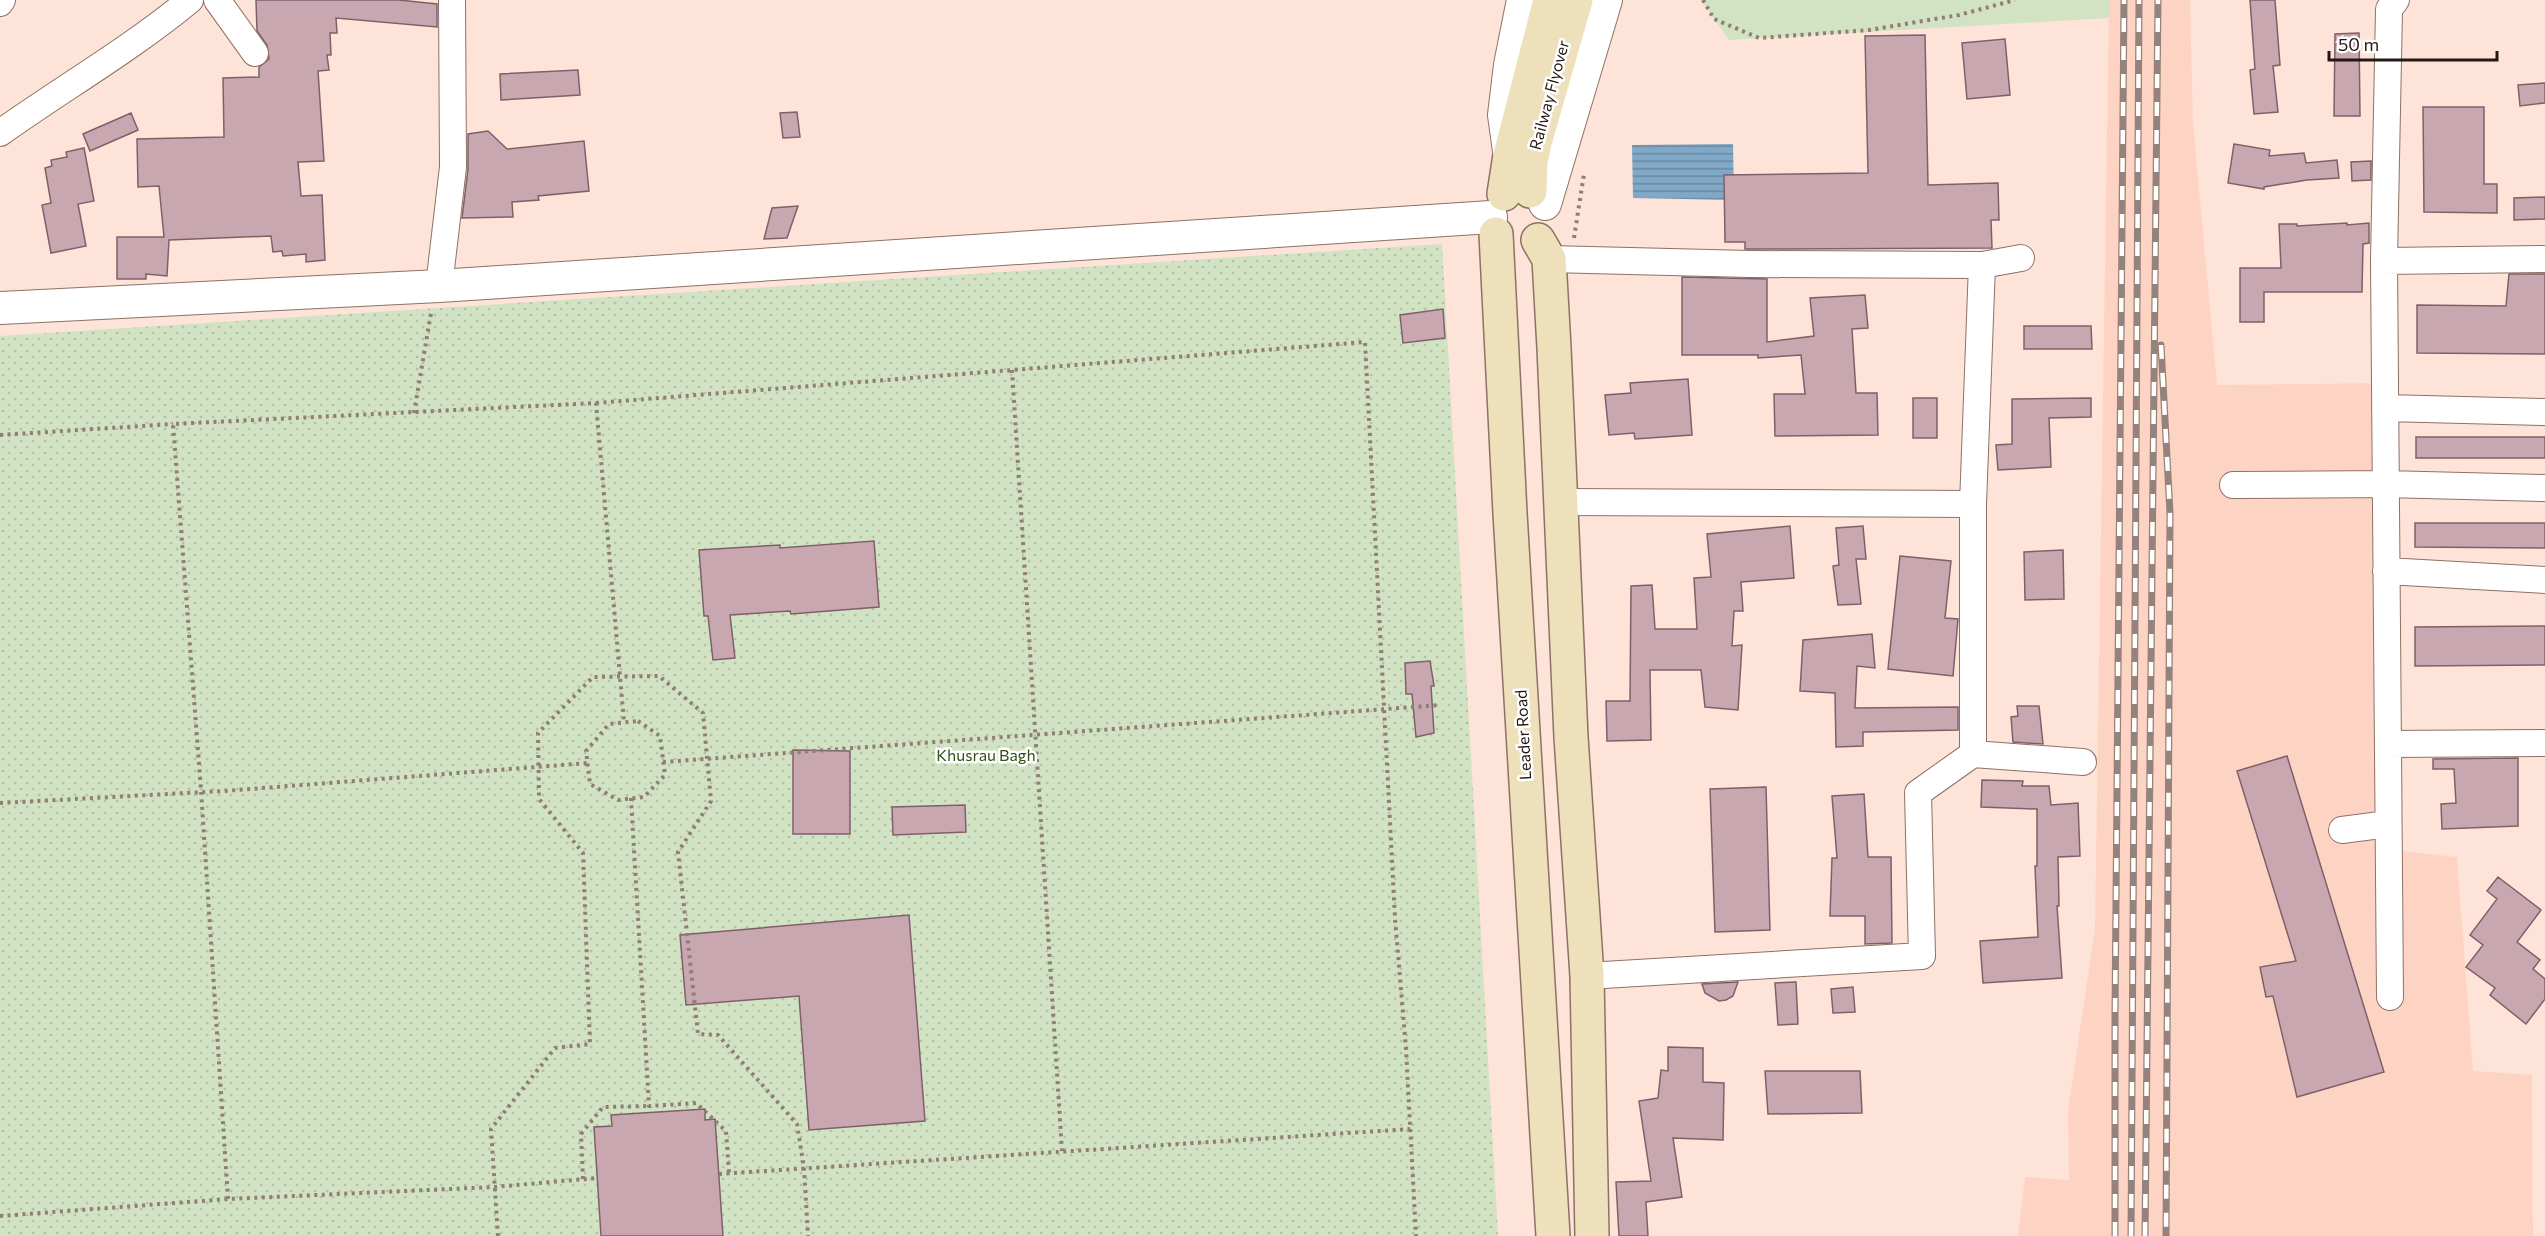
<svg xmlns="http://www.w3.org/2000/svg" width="2545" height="1236" font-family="Commissioner,sans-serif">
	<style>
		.built { fill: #fdd4c3 }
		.green { fill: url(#green-dots) }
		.pitch { fill: #d1e3c3 }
		.water { fill: url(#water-rules) }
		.building { fill: #c9a7b0; stroke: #7f6069; stroke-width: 1.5 }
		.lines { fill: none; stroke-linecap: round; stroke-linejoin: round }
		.minor-casing { stroke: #8e7165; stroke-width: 28 }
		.tertiary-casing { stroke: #8e7165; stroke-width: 34 }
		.secondary-casing { stroke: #8e7165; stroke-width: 36 }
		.path { stroke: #907d75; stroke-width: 4; stroke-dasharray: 3 4.5; stroke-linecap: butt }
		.minor { stroke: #fff; stroke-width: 26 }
		.tertiary { stroke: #fff; stroke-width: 32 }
		.secondary { stroke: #ede0ba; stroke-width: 33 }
		.rail-casing { stroke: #95827a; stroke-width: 7 }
		.rail { stroke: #fff; stroke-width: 4.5; stroke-dasharray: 14; stroke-linecap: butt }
		.labels { text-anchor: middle; stroke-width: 5; stroke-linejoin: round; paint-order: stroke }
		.street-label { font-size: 16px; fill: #231813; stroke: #fff }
		.park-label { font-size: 16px; fill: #324e13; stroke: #fff }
	</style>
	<defs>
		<pattern id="green-dots" width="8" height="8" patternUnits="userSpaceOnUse" patternTransform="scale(1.5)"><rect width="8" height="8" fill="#d1e3c3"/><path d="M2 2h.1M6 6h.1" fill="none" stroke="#b3c2a7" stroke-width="1.8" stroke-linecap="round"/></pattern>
		<pattern id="water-rules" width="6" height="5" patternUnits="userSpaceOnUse" patternTransform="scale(1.5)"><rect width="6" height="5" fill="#81a9c7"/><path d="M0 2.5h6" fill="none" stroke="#6989a0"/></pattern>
	</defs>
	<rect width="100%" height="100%" fill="#fee3d8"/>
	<path class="built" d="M 2109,0 L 2190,0 L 2193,123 L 2217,385 L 2389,383 L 2394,850 L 2457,857 L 2473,1071 L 2532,1075 L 2533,1236 L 2018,1236 L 2025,1177 L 2069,1180 L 2068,1110 L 2095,929 Z"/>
	<path class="green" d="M 1442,244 L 1498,1236 L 0,1236 L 0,336 Z"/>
	<path class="pitch" d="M 1701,0 L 2109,0 L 2109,18 L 1729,40 Z"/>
	<path class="water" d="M 1733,144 L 1734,200 L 1633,198 L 1632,145 Z"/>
	<path class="building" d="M 256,0 L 399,0 L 437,4 L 437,27 L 336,18 L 337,33 L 330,33 L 331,55 L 327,55 L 329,70 L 318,71 L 324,161 L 298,162 L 301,196 L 322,195 L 325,260 L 306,262 L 306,254 L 283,256 L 282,251 L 273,252 L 271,236 L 169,240 L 167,276 L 146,274 L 146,279 L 117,279 L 117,237 L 164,237 L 159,186 L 138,187 L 137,139 L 224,137 L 223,78 L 259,77 L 259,67 L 269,59 L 267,45 L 257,31 Z
		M 2250,0 L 2275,0 L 2280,65 L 2273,66 L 2278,112 L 2254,114 L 2250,70 L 2255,69 Z
		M 2359,33 L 2360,116 L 2334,116 L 2335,34 Z
		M 1925,35 L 1928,185 L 1998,183 L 1999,220 L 1991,220 L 1992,248 L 1750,249 L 1745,249 L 1745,242 L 1725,242 L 1724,175 L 1868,173 L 1865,36 Z
		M 2005,39 L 2010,95 L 1967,99 L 1962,43 Z
		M 578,70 L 580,95 L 501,100 L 500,74 Z
		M 2545,83 L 2545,103 L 2520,106 L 2518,85 Z
		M 2423,107 L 2484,107 L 2484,184 L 2497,184 L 2497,213 L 2424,212 Z
		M 797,112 L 800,137 L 783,138 L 780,113 Z
		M 131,113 L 138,130 L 90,151 L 83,134 Z
		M 488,131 L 507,149 L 584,141 L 589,191 L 538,196 L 539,200 L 512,202 L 513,217 L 462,218 L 468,169 L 468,134 Z
		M 2234,144 L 2270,150 L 2269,156 L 2304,153 L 2306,163 L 2337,160 L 2339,178 L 2307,180 L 2264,187 L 2264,189 L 2228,183 Z
		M 84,148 L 94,201 L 78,204 L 86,246 L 51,253 L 42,205 L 51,203 L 45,168 L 52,166 L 51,160 L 67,157 L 66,152 Z
		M 2371,161 L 2371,180 L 2352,181 L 2351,162 Z
		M 2545,197 L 2545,219 L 2514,220 L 2514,198 Z
		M 798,206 L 787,238 L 764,239 L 772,208 Z
		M 2347,223 L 2347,225 L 2369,223 L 2369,243 L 2363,244 L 2362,292 L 2264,292 L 2264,322 L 2240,322 L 2240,268 L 2281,268 L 2279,224 L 2297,224 L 2297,226 Z
		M 2509,274 L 2545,274 L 2545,354 L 2417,353 L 2417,305 L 2506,306 Z
		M 1682,277 L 1767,279 L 1767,342 L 1814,336 L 1810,298 L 1865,295 L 1868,328 L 1852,329 L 1856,393 L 1877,393 L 1878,435 L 1775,436 L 1774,394 L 1805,394 L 1801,355 L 1758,358 L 1758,355 L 1682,355 Z
		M 1443,309 L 1445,338 L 1403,343 L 1400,315 Z
		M 2024,326 L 2091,326 L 2092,349 L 2024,349 Z
		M 1688,379 L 1692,435 L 1635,439 L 1634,433 L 1609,435 L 1605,395 L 1631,393 L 1630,383 Z
		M 1913,398 L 1937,398 L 1937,438 L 1913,438 Z
		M 2091,398 L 2091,417 L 2049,418 L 2051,467 L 1998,470 L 1996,445 L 2012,444 L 2012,399 Z
		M 2416,437 L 2545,437 L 2545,458 L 2416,458 Z
		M 2415,523 L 2545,523 L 2545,548 L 2415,547 Z
		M 1790,526 L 1794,578 L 1741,582 L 1743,611 L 1734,611 L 1732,646 L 1742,645 L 1738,710 L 1705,707 L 1701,670 L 1650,670 L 1651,740 L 1607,741 L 1606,701 L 1630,701 L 1631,586 L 1652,585 L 1655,629 L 1697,629 L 1694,578 L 1711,577 L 1707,534 Z
		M 1863,526 L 1866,559 L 1856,559 L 1861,604 L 1838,605 L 1833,566 L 1839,565 L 1836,528 Z
		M 874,541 L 879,607 L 791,614 L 790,611 L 730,615 L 735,658 L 713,660 L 708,616 L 704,616 L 699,550 L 780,545 L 780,548 Z
		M 2063,550 L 2064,599 L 2025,600 L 2024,552 Z
		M 1900,556 L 1951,561 L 1945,618 L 1958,619 L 1953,676 L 1888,669 Z
		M 2545,626 L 2545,665 L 2415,666 L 2415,627 Z
		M 1872,634 L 1875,668 L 1857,666 L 1855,708 L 1958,707 L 1958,730 L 1863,732 L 1863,746 L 1836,747 L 1835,693 L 1800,691 L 1803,640 Z
		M 1430,661 L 1434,686 L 1431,686 L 1434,733 L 1416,737 L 1412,694 L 1406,694 L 1405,663 Z
		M 2017,706 L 2039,706 L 2043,744 L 2013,742 L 2011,717 L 2018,716 Z
		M 793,750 L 850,751 L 850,834 L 793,834 Z
		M 2287,756 L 2384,1072 L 2297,1097 L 2273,996 L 2266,997 L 2260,967 L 2296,961 L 2237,771 Z
		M 2518,758 L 2518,826 L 2442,829 L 2441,804 L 2456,803 L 2454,769 L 2433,769 L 2433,759 Z
		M 1982,780 L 2023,781 L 2022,786 L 2049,786 L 2051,805 L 2078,803 L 2080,856 L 2058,857 L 2059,906 L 2057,906 L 2062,978 L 1983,983 L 1980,941 L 2038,937 L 2035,866 L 2037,866 L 2037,809 L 1981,807 Z
		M 1766,787 L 1770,930 L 1715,932 L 1710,789 Z
		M 1864,794 L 1868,857 L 1891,857 L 1892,943 L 1865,944 L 1865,916 L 1830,916 L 1832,858 L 1837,858 L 1832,796 Z
		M 965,805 L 966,832 L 893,835 L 892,807 Z
		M 2498,877 L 2541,910 L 2517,942 L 2540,960 L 2533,969 L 2545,979 L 2545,999 L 2526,1024 L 2490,995 L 2495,988 L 2466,967 L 2483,945 L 2470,935 L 2497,899 L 2487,891 Z
		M 909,915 L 925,1121 L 809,1130 L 799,996 L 686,1005 L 680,935 Z
		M 1738,982 L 1733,996 L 1726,1000 L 1719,1001 L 1705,993 L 1702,984 Z
		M 1796,982 L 1798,1024 L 1778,1025 L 1775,983 Z
		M 1853,987 L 1855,1012 L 1833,1013 L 1831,989 Z
		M 1668,1047 L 1703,1048 L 1703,1082 L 1724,1083 L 1723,1140 L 1673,1138 L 1682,1197 L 1646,1202 L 1648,1236 L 1619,1236 L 1616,1182 L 1651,1181 L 1639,1101 L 1658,1098 L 1661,1070 L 1668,1071 Z
		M 1765,1071 L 1860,1071 L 1862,1113 L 1768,1114 Z
		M 705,1109 L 705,1120 L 715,1119 L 723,1236 L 601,1236 L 594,1127 L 612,1126 L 611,1115 Z"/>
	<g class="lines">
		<defs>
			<path id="minor" d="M 217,0 L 255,53
				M 0,3 L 2,0
				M 0,133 C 63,88 131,49 190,0
				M 1549,259 L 1750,264 L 1982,265 L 2021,258
				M 2384,261 L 2545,259
				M 439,286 L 453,167 L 452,0
				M 2385,408 L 2545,412
				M 2233,485 L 2385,484 L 2545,488
				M 1561,502 L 1973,504
				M 2386,571 L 2545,580
				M 2388,744 L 2545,743
				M 1973,754 L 1973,504 L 1982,265
				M 2342,830 L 2388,824
				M 1587,976 L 1922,956 L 1918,793 L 1973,754 L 2083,762
				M 2390,997 L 2384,261 L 2389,9 L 2396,0"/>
			<path id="tertiary" d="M 1509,151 L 1504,115 L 1510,65 L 1523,0
				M 1545,204 L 1606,0
				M 0,308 L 439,286 L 1491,217"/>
			<path id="secondary" d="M 1530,191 L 1531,162 L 1535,143 L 1576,0
				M 1504,194 L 1510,155 L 1550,0
				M 1496,234 L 1510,513 L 1553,1236
				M 1538,240 L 1549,259 L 1554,348 L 1571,737 L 1587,976 L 1592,1236"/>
		</defs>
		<use href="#minor" class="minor-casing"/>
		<use href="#tertiary" class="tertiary-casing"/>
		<use href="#secondary" class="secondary-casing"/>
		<path class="path" d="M 1703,0 L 1714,19 L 1759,38 L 1869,30 L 1959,15 L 2015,0
			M 1574,238 L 1584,174
			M 1012,370 L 1062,1151
			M 596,403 L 1365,342 L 1395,918 L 1406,1049 L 1416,1236
			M 414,413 L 431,313
			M 0,435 L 173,424
			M 638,721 L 660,736 L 665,775 L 644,797 L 618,800 L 590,784 L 586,751 L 609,724 Z
			M 663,762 L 1441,705
			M 631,798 L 649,1106 L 696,1103 L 726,1131 L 729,1173
			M 0,803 L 224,791 L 588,763
			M 719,1174 L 1410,1129
			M 583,1179 L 581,1134 L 603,1107 L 649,1106
			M 228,1199 L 201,790 L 173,424 L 596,403 L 624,722
			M 0,1216 L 228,1199 L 494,1187 L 597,1178
			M 498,1236 L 491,1129 L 555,1048 L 590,1044 L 583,853 L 539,799 L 538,733 L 593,677 L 659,676 L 703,713 L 711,801 L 678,852 L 698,1034 L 718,1035 L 797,1124 L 804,1168 L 808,1236"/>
		<use href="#minor" class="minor"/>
		<use href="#tertiary" class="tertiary"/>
		<use href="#secondary" class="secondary"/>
		<defs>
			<path id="rail" d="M 2161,345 L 2170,513 L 2166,1236
				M 2115,1236 L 2115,1014 L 2124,0
				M 2131,1236 L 2139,0
				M 2145,1236 L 2158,0"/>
		</defs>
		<use href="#rail" class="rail-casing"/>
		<use href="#rail" class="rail"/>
	</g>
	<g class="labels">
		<g class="street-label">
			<text transform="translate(1549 95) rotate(-75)" y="6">Railway Flyover</text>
			<text transform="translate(1523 735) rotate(-93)" y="6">Leader Road</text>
		</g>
		<g class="park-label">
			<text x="986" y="761">Khusrau Bagh</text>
		</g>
	</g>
	<path d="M2329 51v9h168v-9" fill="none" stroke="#231813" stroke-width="3"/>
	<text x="2338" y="51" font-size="18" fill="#231813" stroke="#ffffff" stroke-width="4.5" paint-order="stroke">50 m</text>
</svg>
